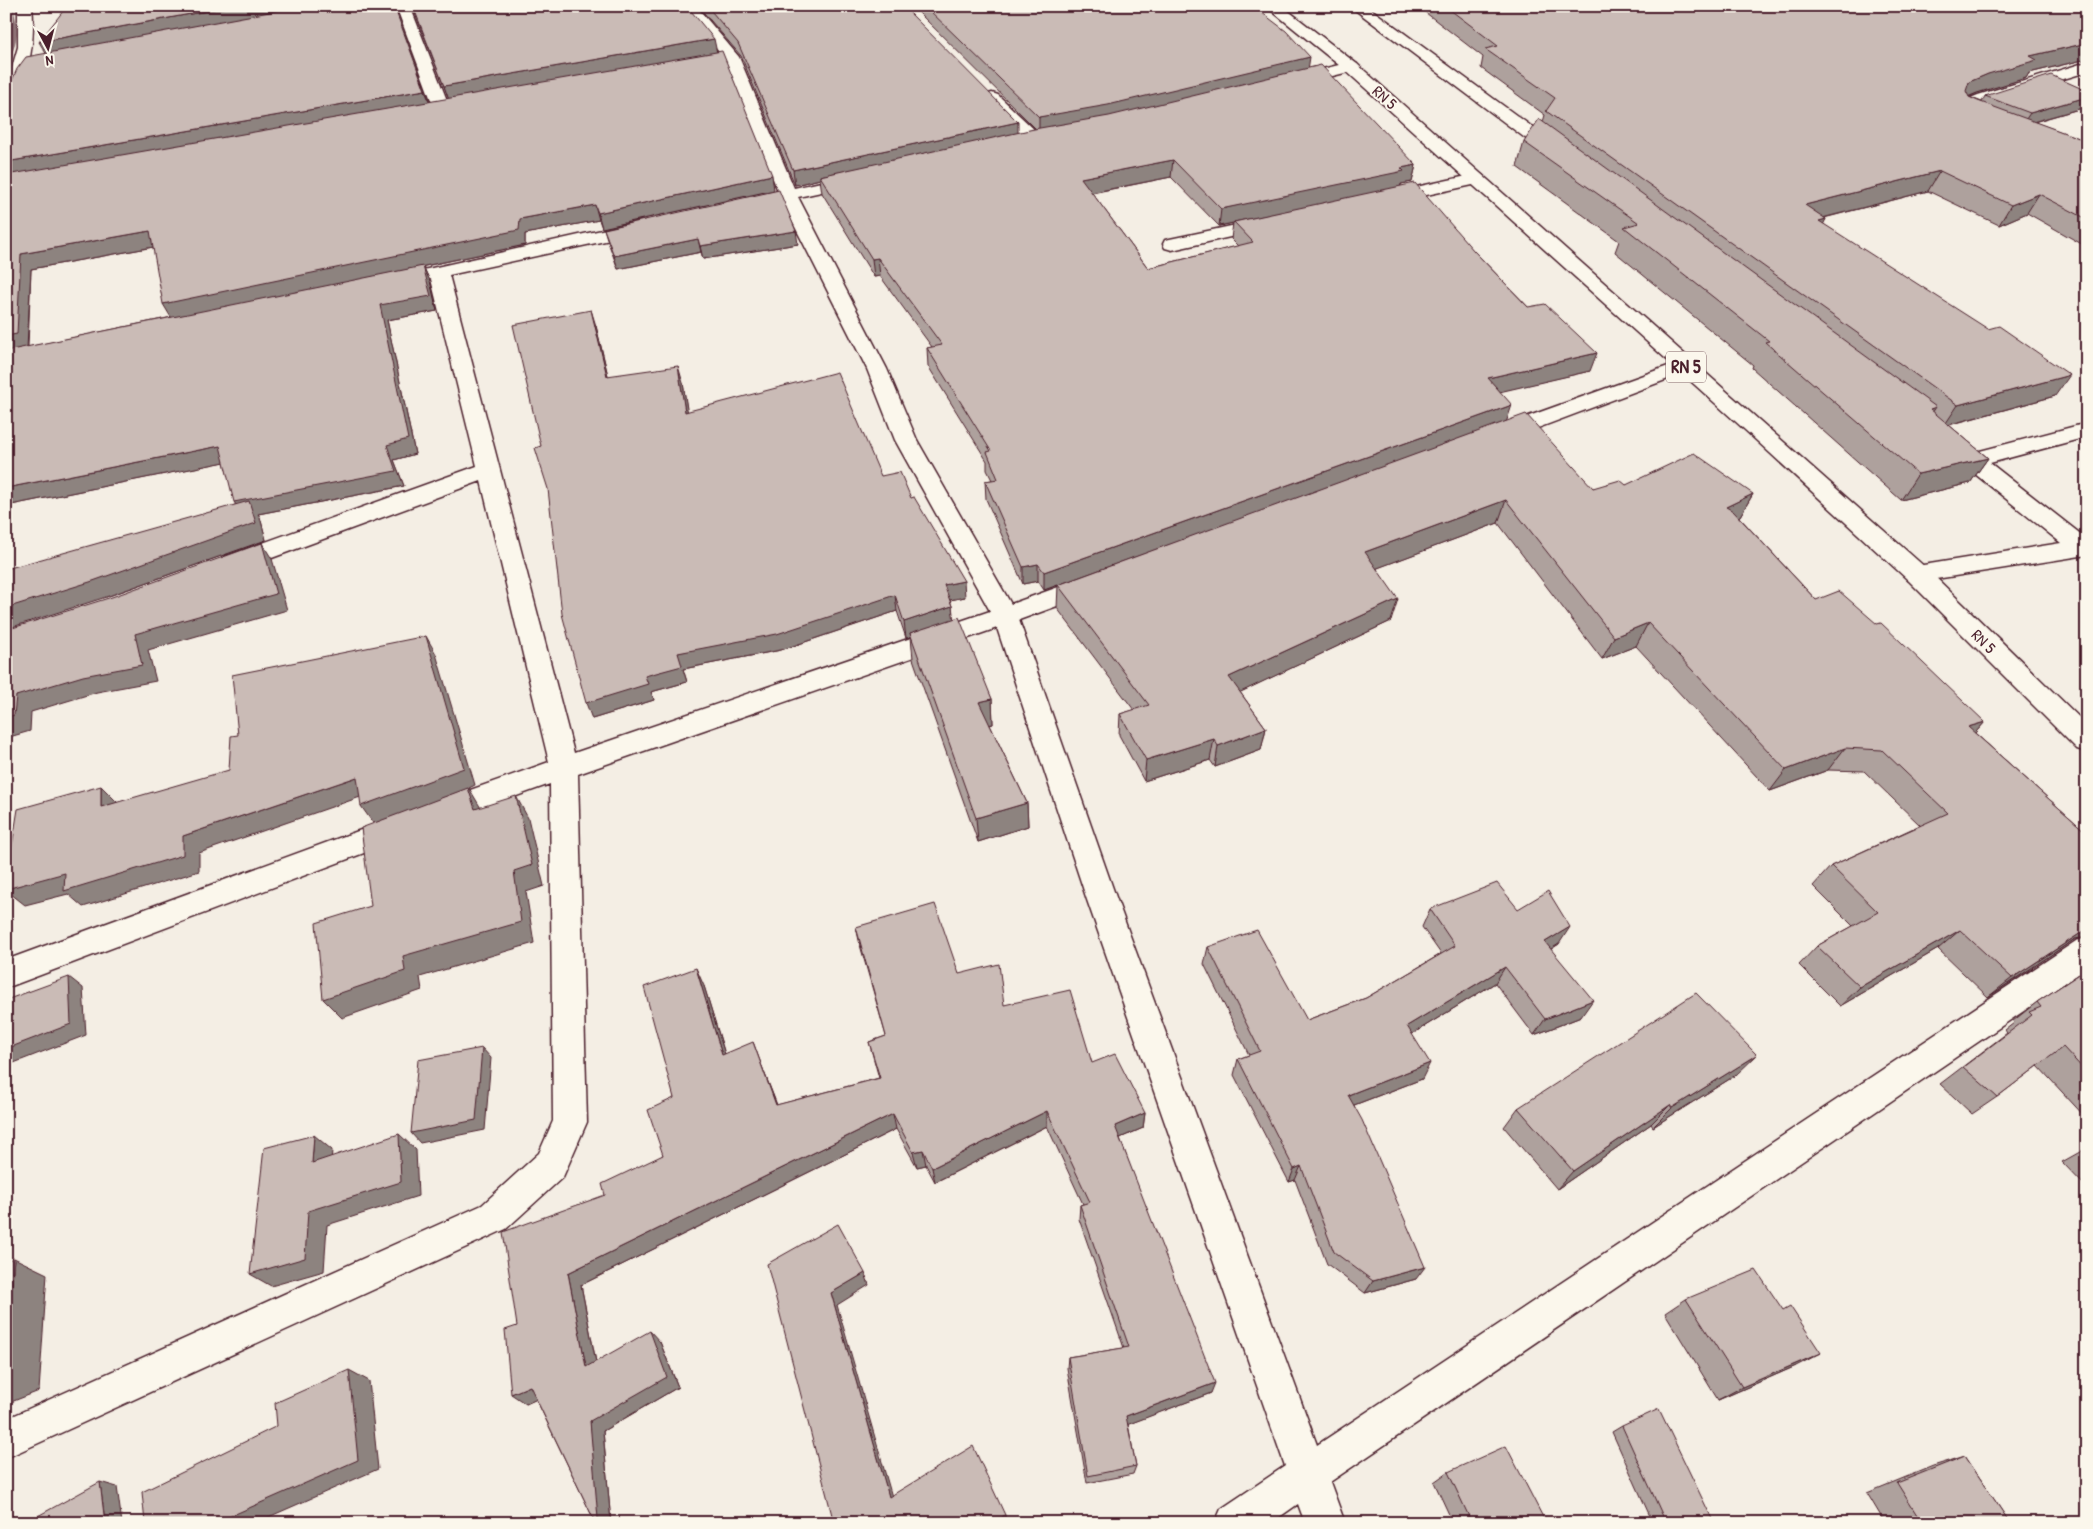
<svg xmlns="http://www.w3.org/2000/svg" width="2093" height="1529" font-family="'Patrick Hand',sans-serif">
	<style>
		.lines { fill: none; stroke-linecap: round; stroke-linejoin: round }
		.stream { fill: #8d7174; fill-rule: evenodd }
		.street-casing { stroke: #4a1f2b; stroke-width: 3 }
		.primary-casing { stroke: #4a1f2b; stroke-width: 3 }
		.street { fill: #fbf7ec; fill-rule: evenodd }
		.primary { fill: #fbf7ec; fill-rule: evenodd }
		.wall { fill: #aea19d; stroke: #4a1f2b; fill-rule: evenodd }
		.shaded-wall { fill: #8d837f; stroke: #4a1f2b }
		.building { fill: #cabbb6; stroke: #4a1f2b }
		.labels { text-anchor: middle; stroke-width: 4; stroke-linejoin: round; paint-order: stroke }
		.far-street-label { font-size: 16px; fill: #4a1f2b; stroke: #fbf7ec }
		.shield { fill: #fbf7ec; stroke: #7f6065; stroke-width: 1 }
		.shield-label { font-size: 18px; font-weight: bold; fill: #4a1f2b }
	</style>
	<rect width="100%" height="100%" fill="#f4eee4"/>
	<filter id="ink" filterUnits="userSpaceOnUse"><feTurbulence type="fractalNoise" baseFrequency=".02" numOctaves="2"/><feDisplacementMap in="SourceGraphic" scale="10" xChannelSelector="R" yChannelSelector="G"/><feConvolveMatrix kernelMatrix="1 2 1 2 8 2 1 2 1" color-interpolation-filters="sRGB"/></filter>
	<g filter="url(#ink)">
		<g class="lines">
			<path class="stream" d="M 6,6 L 12,6 C 19,24 18,43 9,60 L 6,61 Z"/>
			<defs>
				<path id="street" d="M 18,6 L 32,6 C 36,43 28,75 14,109 L 12,112 L 6,114 L 6,88 L 18,47 Z
					M 396,6 L 410,6 L 450,108 L 448,111 L 436,111 L 434,108 Z
					M 681,6 L 696,6 L 739,57 L 794,188 L 857,174 L 863,175 L 866,179 L 863,183 L 798,197 L 887,369 L 917,440 L 1011,604 L 1092,575 L 1101,578 L 1104,584 L 1101,590 L 1019,620 L 1117,900 L 1317,1445 L 2076,941 L 2087,938 L 2087,968 L 1330,1482 L 1345,1523 L 1305,1523 L 1298,1504 L 1271,1523 L 1215,1523 L 1221,1509 L 1285,1466 L 1087,900 L 997,628 L 578,774 L 587,1122 L 563,1177 L 506,1229 L 6,1458 L 6,1419 L 482,1205 L 539,1153 L 553,1121 L 550,784 L 441,823 L 431,820 L 427,812 L 431,804 L 549,762 L 481,481 L 242,569 L 233,571 L 224,569 L 221,563 L 224,557 L 477,466 L 431,279 L 421,282 L 414,280 L 411,276 L 414,272 L 642,221 L 648,223 L 651,227 L 648,231 L 642,233 L 449,275 L 574,753 L 990,611 L 895,440 L 867,369 L 782,201 L 772,203 L 766,202 L 763,198 L 766,194 L 778,191 L 724,58 Z
					M 1350,6 L 1367,6 L 1565,151 L 1568,155 L 1565,159 L 1559,160 L 1553,159 Z
					M 1351,62 L 1357,64 L 1359,67 L 1357,70 L 1292,86 L 1286,84 L 1284,81 L 1286,78 Z
					M 2087,62 L 2087,72 L 1990,101 L 1973,108 L 1989,115 L 1991,118 L 1989,121 C 1980,124 1963,119 1957,111 L 1959,103 L 1978,95 Z
					M 992,93 L 998,95 L 1040,135 L 1042,139 L 1040,143 L 1028,143 L 986,101 L 984,98 L 986,95 Z
					M 1476,174 L 1482,175 L 1485,179 L 1482,183 L 1385,204 L 1379,203 L 1376,199 L 1379,195 Z
					M 1269,218 L 1275,219 L 1278,223 L 1275,227 L 1172,250 L 1165,248 L 1163,244 L 1165,240 Z
					M 1685,360 L 1692,362 L 1695,366 L 1692,370 L 1506,440 L 1498,442 L 1490,440 L 1487,435 L 1490,430 Z
					M 2087,423 L 2087,437 L 1990,463 L 2087,539 L 2087,555 L 1917,582 L 1908,580 L 1905,574 L 1908,568 L 1917,566 L 2061,543 L 1944,449 L 1941,444 L 1944,439 C 1958,435 1966,444 1976,452 Z
					M 399,816 L 409,820 L 413,828 L 409,836 L 6,988 L 6,960 Z"/>
				<path id="primary" d="M 1266,6 L 1282,6 L 1357,64 L 1926,568 L 2087,725 L 2087,752 L 2077,749 L 1908,580 L 1745,430 L 1345,70 Z"/>
			</defs>
			<use href="#street" class="street-casing"/>
			<use href="#primary" class="primary-casing"/>
			<use href="#street" class="street"/>
			<use href="#primary" class="primary"/>
		</g>
		<path class="wall" d="M 67,6 L 395,6 L 430,102 L 449,99 L 412,6 L 687,6 L 716,52 L 774,190 L 602,228 L 599,220 L 525,234 L 525,245 L 406,270 L 423,266 L 430,281 L 437,311 L 387,320 L 415,454 L 394,460 L 404,486 L 258,514 L 260,517 L 266,540 L 106,597 L 236,504 L 224,462 L 6,506 L 6,94 L 46,53 ZM 153,247 L 172,317 L 28,347 L 31,269 Z
			M 698,6 L 903,6 L 1018,133 L 1036,129 L 912,6 L 1253,6 L 1308,68 L 1416,165 L 1412,182 L 1401,184 L 1401,186 L 1474,251 L 1590,371 L 1500,391 L 1506,421 L 1593,488 L 1626,485 L 1753,494 L 1740,516 L 1739,517 L 1816,600 L 1985,722 L 1975,733 L 2087,833 L 2087,937 L 2075,939 L 1988,997 L 1938,949 L 1840,1006 L 1799,965 L 1817,946 L 1853,926 L 1813,886 L 1831,866 L 1920,825 L 1864,771 L 1828,770 L 1770,791 L 1636,646 L 1602,659 L 1498,523 L 1377,568 L 1391,621 L 1240,692 L 1266,728 L 1261,750 L 1215,767 L 1210,760 L 1144,781 L 1119,735 L 1120,714 L 1134,710 L 1057,608 L 1058,585 L 1149,552 L 1044,590 L 1038,581 L 1023,584 L 986,499 L 985,481 L 992,480 L 987,470 L 987,461 L 928,366 L 927,348 L 932,347 L 880,276 L 874,277 L 822,193 L 820,179 L 795,185 L 741,56 ZM 1171,177 L 1219,226 L 1233,223 L 1231,239 L 1238,246 L 1148,268 L 1092,193 Z
			M 1417,6 L 2087,6 L 2087,59 L 2029,73 L 2026,78 L 1977,93 L 1969,97 L 1982,102 L 1985,96 L 2086,107 L 2034,122 L 2087,141 L 2087,247 L 2027,213 L 1999,225 L 1928,191 L 1824,218 L 1826,219 L 1823,224 L 2055,396 L 1949,425 L 1988,458 L 1970,483 L 1901,500 L 1752,368 L 1753,365 L 1615,252 L 1619,241 L 1517,167 L 1524,142 L 1543,122 L 1545,115 L 1481,68 L 1483,57 Z
			M 604,229 L 798,244 L 703,259 L 701,252 L 618,269 L 608,242 Z
			M 596,326 L 608,376 L 683,383 L 687,411 L 881,476 L 911,498 L 965,597 L 950,600 L 952,606 L 953,619 L 992,699 L 993,724 L 990,725 L 1027,803 L 1028,826 L 978,842 L 913,659 L 911,637 L 906,638 L 897,611 L 781,650 L 683,669 L 687,682 L 651,692 L 654,700 L 592,719 L 541,446 Z
			M 1430,909 L 1518,909 L 1559,944 L 1551,949 L 1581,1017 L 1534,1035 L 1495,983 L 1412,1034 L 1422,1079 L 1354,1105 L 1416,1279 L 1365,1293 L 1327,1264 L 1295,1180 L 1289,1182 L 1234,1075 L 1238,1059 L 1249,1055 L 1204,964 L 1208,947 L 1307,1020 L 1366,998 L 1441,954 L 1422,927 Z
			M 856,927 L 959,974 L 1004,1005 L 1092,1063 L 1145,1113 L 1143,1128 L 1120,1138 L 1211,1393 L 1128,1424 L 1136,1466 L 1133,1474 L 1087,1483 L 1067,1368 L 1068,1357 L 1124,1348 L 1079,1219 L 1080,1205 L 1083,1204 L 1047,1126 L 935,1182 L 926,1165 L 917,1167 L 896,1129 L 581,1285 L 596,1362 L 660,1342 L 678,1387 L 603,1431 L 611,1523 L 600,1523 L 594,1520 L 536,1399 L 526,1404 L 517,1326 L 605,1195 L 663,1155 L 674,1098 L 704,986 L 725,1054 L 759,1059 L 777,1105 L 879,1078 L 869,1042 L 886,1036 L 860,945 Z
			M 2087,969 L 2087,1119 L 2038,1066 L 1997,1097 L 1972,1114 L 1940,1084 L 2007,1033 L 2005,1030 L 2014,1023 L 2013,1021 L 2037,1002 Z
			M 1736,1075 L 1653,1127 L 1651,1124 L 1557,1189 L 1504,1127 L 1518,1108 Z
			M 2087,1148 L 2087,1188 L 2062,1162 Z
			M 1686,1299 L 1796,1366 L 1718,1400 L 1665,1313 Z
			M 1622,1426 L 1714,1523 L 1653,1523 L 1612,1432 Z
			M 1965,1456 L 2010,1523 L 1885,1523 L 1867,1493 L 1933,1466 Z
			M 1448,1472 L 1546,1523 L 1453,1523 L 1434,1482 Z"/>
		<path class="shaded-wall" d="M 234,6 L 312,6 L 47,55 L 39,42 Z
			M 714,39 L 717,53 L 449,100 L 444,86 Z
			M 2087,43 L 2087,59 L 2029,73 L 2026,78 L 1977,93 L 1958,101 L 1969,82 L 2030,56 Z
			M 1310,57 L 1308,70 L 1108,119 L 1039,131 L 1039,117 Z
			M 425,90 L 430,104 L 6,178 L 6,162 Z
			M 2087,97 L 2086,107 L 2022,125 L 2030,113 Z
			M 1018,122 L 1018,136 L 820,176 L 820,179 L 795,185 L 793,170 Z
			M 1173,160 L 1171,177 L 1080,195 L 1081,178 Z
			M 1416,165 L 1412,182 L 1401,184 L 1400,188 L 1234,222 L 1233,223 L 1219,226 L 1221,209 L 1401,168 Z
			M 1940,171 L 1928,191 L 1795,225 L 1805,205 Z
			M 772,175 L 774,190 L 602,228 L 598,213 Z
			M 2039,194 L 2027,213 L 1999,225 L 2011,205 Z
			M 595,205 L 599,220 L 525,234 L 525,245 L 172,319 L 163,304 L 520,219 Z
			M 1826,219 L 1816,239 L 1819,221 Z
			M 150,231 L 159,246 L 31,269 L 27,349 L 6,353 L 6,336 L 21,254 Z
			M 796,231 L 798,244 L 703,259 L 700,246 Z
			M 698,239 L 701,252 L 618,269 L 614,256 Z
			M 878,258 L 880,276 L 874,277 L 872,259 Z
			M 423,266 L 430,281 L 437,311 L 387,320 L 415,454 L 394,460 L 404,486 L 258,514 L 260,517 L 266,540 L 106,597 L 6,629 L 6,608 L 244,517 L 234,502 L 387,445 L 380,305 Z
			M 591,310 L 596,326 L 612,392 L 607,376 Z
			M 1597,353 L 1590,371 L 1482,396 L 1488,378 Z
			M 678,366 L 683,383 L 690,428 L 685,412 Z
			M 2070,375 L 2055,396 L 1944,426 L 1958,405 Z
			M 1512,405 L 1506,423 L 1044,590 L 1044,572 Z
			M 1936,407 L 1919,433 L 1930,409 Z
			M 220,446 L 230,461 L 6,506 L 6,488 Z
			M 1988,458 L 1970,483 L 1901,500 L 1918,474 Z
			M 1753,494 L 1740,516 L 1714,529 L 1726,507 Z
			M 1506,500 L 1498,523 L 1359,575 L 1365,552 Z
			M 262,543 L 272,559 L 287,610 L 148,650 L 156,681 L 97,692 L 31,712 L 30,731 L 6,738 L 6,718 L 16,696 L 135,634 Z
			M 1038,564 L 1038,581 L 1023,584 L 1023,567 Z
			M 964,581 L 965,597 L 945,601 L 944,585 Z
			M 895,595 L 897,611 L 781,650 L 683,669 L 687,682 L 651,692 L 654,700 L 592,719 L 586,703 L 645,676 L 678,653 Z
			M 1398,599 L 1391,621 L 1226,699 L 1229,677 Z
			M 952,606 L 954,622 L 910,633 L 911,637 L 906,638 L 904,622 Z
			M 1648,623 L 1636,646 L 1602,659 L 1614,637 Z
			M 426,636 L 436,654 L 475,785 L 469,788 L 482,810 L 475,809 L 373,823 L 361,806 Z
			M 992,699 L 993,724 L 981,727 L 979,702 Z
			M 1985,722 L 1965,744 L 1968,727 Z
			M 1266,728 L 1261,750 L 1215,767 L 1218,746 Z
			M 1214,739 L 1210,760 L 1144,781 L 1146,760 Z
			M 1845,748 L 1828,770 L 1770,791 L 1786,770 Z
			M 357,777 L 369,794 L 199,853 L 199,871 L 83,907 L 68,894 L 25,905 L 6,890 L 6,889 L 183,836 Z
			M 101,786 L 118,803 L 101,807 Z
			M 516,796 L 528,818 L 544,886 L 526,892 L 534,943 L 420,977 L 422,990 L 342,1018 L 323,999 L 403,956 L 514,871 Z
			M 1027,803 L 1028,826 L 978,842 L 976,818 Z
			M 1570,927 L 1559,944 L 1535,959 L 1545,942 Z
			M 2087,929 L 2087,937 L 2075,939 L 1988,997 L 2012,978 Z
			M 1960,930 L 1938,949 L 1840,1006 L 1860,987 Z
			M 1505,967 L 1495,983 L 1399,1042 L 1407,1026 Z
			M 696,968 L 704,986 L 730,1071 L 722,1055 Z
			M 69,977 L 83,988 L 86,1035 L 6,1066 L 6,1049 Z
			M 1593,1000 L 1581,1017 L 1534,1035 L 1545,1019 Z
			M 753,1042 L 759,1059 L 783,1121 L 776,1105 Z
			M 482,1048 L 491,1058 L 485,1130 L 420,1143 L 411,1133 Z
			M 1757,1055 L 1736,1075 L 1653,1127 L 1672,1108 Z
			M 1430,1063 L 1422,1079 L 1341,1110 L 1348,1095 Z
			M 1670,1105 L 1651,1124 L 1557,1189 L 1573,1171 Z
			M 1047,1111 L 1047,1126 L 935,1182 L 932,1168 Z
			M 1145,1113 L 1143,1128 L 1113,1141 L 1115,1126 Z
			M 893,1114 L 896,1129 L 581,1285 L 599,1378 L 586,1367 L 568,1273 Z
			M 399,1134 L 416,1150 L 418,1196 L 327,1225 L 324,1271 L 271,1286 L 250,1274 L 308,1211 Z
			M 314,1135 L 332,1150 L 330,1178 L 312,1163 Z
			M 923,1150 L 926,1165 L 917,1167 L 913,1152 Z
			M 1301,1166 L 1295,1180 L 1289,1182 L 1294,1169 Z
			M 14,1258 L 47,1274 L 39,1391 L 6,1404 L 6,1354 Z
			M 1425,1267 L 1416,1279 L 1365,1293 L 1373,1281 Z
			M 865,1273 L 869,1285 L 837,1305 L 894,1504 L 889,1497 L 831,1293 Z
			M 650,1331 L 660,1342 L 678,1387 L 603,1431 L 611,1523 L 600,1523 L 594,1520 L 590,1421 Z
			M 1821,1353 L 1796,1366 L 1718,1400 L 1742,1387 Z
			M 349,1370 L 369,1381 L 378,1469 L 255,1523 L 215,1523 Z
			M 1215,1383 L 1211,1393 L 1124,1426 L 1126,1416 Z
			M 530,1386 L 544,1396 L 526,1404 L 511,1394 Z
			M 100,1482 L 117,1487 L 122,1523 L 105,1523 Z
			M 1005,1515 L 1006,1522 L 1005,1523 L 993,1523 Z"/>
		<path class="building" d="M 67,6 L 234,6 L 39,42 Z
			M 302,6 L 394,6 L 425,90 L 6,162 L 6,94 L 17,69 L 26,57 Z
			M 413,6 L 687,6 L 714,39 L 444,86 Z
			M 707,6 L 903,6 L 1018,122 L 793,170 L 738,43 Z
			M 925,6 L 1253,6 L 1286,31 L 1310,57 L 1108,105 L 1039,117 Z
			M 1445,6 L 2087,6 L 2087,43 L 2030,56 L 2037,60 L 1988,74 L 1969,82 L 1966,91 L 1969,97 L 1978,101 L 2087,141 L 2087,219 L 2039,194 L 2011,205 L 1940,171 L 1805,205 L 1826,219 L 1819,221 L 1988,329 L 1999,326 L 2070,375 L 1958,405 L 1546,111 L 1555,98 L 1485,49 L 1498,46 Z
			M 722,51 L 772,175 L 598,213 L 595,205 L 520,219 L 519,230 L 163,304 L 150,231 L 21,254 L 17,334 L 6,336 L 6,175 Z
			M 1321,65 L 1416,165 L 1401,168 L 1404,171 L 1221,209 L 1173,160 L 1081,178 L 1148,268 L 1253,242 L 1234,222 L 1415,183 L 1474,251 L 1528,307 L 1545,304 L 1597,353 L 1488,378 L 1512,405 L 1044,572 L 1038,564 L 1023,567 L 985,481 L 998,479 L 987,452 L 991,451 L 927,348 L 942,345 L 878,258 L 872,259 L 820,176 L 1034,129 L 1109,116 Z
			M 2051,75 L 2087,91 L 2087,97 L 2030,113 L 1985,96 Z
			M 1539,119 L 1936,407 L 1930,409 L 1988,458 L 1918,474 L 1765,342 L 1769,341 L 1624,227 L 1639,223 L 1524,142 Z
			M 779,190 L 796,231 L 700,246 L 698,239 L 614,256 L 604,229 Z
			M 423,266 L 431,296 L 380,305 L 408,439 L 387,445 L 396,471 L 234,502 L 220,446 L 6,488 L 6,351 Z
			M 591,310 L 607,376 L 678,366 L 685,412 L 837,372 L 881,476 L 900,472 L 911,498 L 914,497 L 964,581 L 944,585 L 952,606 L 904,622 L 895,595 L 777,634 L 678,653 L 682,666 L 645,676 L 648,684 L 586,703 L 562,614 L 548,489 L 535,448 L 541,446 L 513,325 Z
			M 1526,414 L 1593,488 L 1620,480 L 1626,485 L 1694,453 L 1753,494 L 1726,507 L 1733,511 L 1816,600 L 1839,591 L 1877,624 L 1881,623 L 1985,722 L 1968,727 L 2087,833 L 2087,929 L 2012,978 L 1960,930 L 1860,987 L 1817,946 L 1878,912 L 1831,866 L 1948,813 L 1882,750 L 1845,748 L 1786,770 L 1648,623 L 1614,637 L 1506,500 L 1365,552 L 1398,599 L 1229,677 L 1266,728 L 1218,746 L 1214,739 L 1146,760 L 1120,714 L 1149,705 L 1058,585 Z
			M 249,501 L 256,523 L 93,581 L 6,608 L 6,569 Z
			M 262,543 L 276,594 L 135,634 L 142,665 L 83,676 L 16,696 L 14,715 L 6,718 L 6,630 L 112,597 Z
			M 959,617 L 992,699 L 979,702 L 1027,803 L 976,818 L 910,633 Z
			M 426,636 L 464,768 L 361,806 L 357,777 L 183,836 L 183,855 L 64,891 L 65,873 L 6,889 L 6,883 L 18,809 L 101,786 L 101,807 L 229,770 L 231,736 L 238,735 L 232,675 Z
			M 468,788 L 475,809 L 516,796 L 532,865 L 514,871 L 521,922 L 403,956 L 405,971 L 323,999 L 316,923 L 371,906 L 361,828 Z
			M 1497,883 L 1518,909 L 1548,891 L 1570,927 L 1545,942 L 1593,1000 L 1545,1019 L 1505,967 L 1407,1026 L 1430,1063 L 1348,1095 L 1362,1120 L 1425,1267 L 1373,1281 L 1334,1252 L 1301,1166 L 1294,1169 L 1238,1059 L 1260,1051 L 1208,947 L 1257,930 L 1307,1020 L 1366,998 L 1455,946 L 1430,909 Z
			M 935,904 L 959,974 L 999,964 L 1004,1005 L 1070,990 L 1092,1063 L 1115,1054 L 1145,1113 L 1115,1126 L 1215,1383 L 1126,1416 L 1136,1466 L 1088,1476 L 1068,1357 L 1129,1347 L 1080,1205 L 1090,1202 L 1047,1111 L 932,1168 L 923,1150 L 913,1152 L 893,1114 L 568,1273 L 586,1367 L 650,1331 L 667,1377 L 590,1421 L 598,1519 L 594,1520 L 530,1386 L 511,1394 L 505,1330 L 517,1326 L 503,1232 L 605,1195 L 602,1184 L 663,1155 L 648,1110 L 674,1098 L 644,987 L 696,968 L 722,1055 L 753,1042 L 776,1105 L 880,1078 L 869,1042 L 886,1036 L 856,927 Z
			M 2087,969 L 2087,1073 L 2063,1047 L 1997,1097 L 1963,1067 L 2032,1015 L 2029,1012 L 2041,1007 L 2037,1002 Z
			M 69,977 L 71,1024 L 6,1049 L 6,1000 Z
			M 1696,993 L 1757,1055 L 1672,1108 L 1670,1105 L 1573,1171 L 1518,1108 Z
			M 482,1048 L 476,1120 L 411,1133 L 418,1060 Z
			M 399,1134 L 401,1182 L 308,1211 L 305,1258 L 250,1274 L 264,1148 L 314,1135 L 312,1163 Z
			M 838,1224 L 865,1273 L 831,1293 L 889,1497 L 973,1446 L 1005,1515 L 993,1523 L 834,1523 L 767,1264 Z
			M 14,1258 L 6,1354 L 6,1261 Z
			M 1756,1270 L 1783,1310 L 1790,1306 L 1821,1353 L 1742,1387 L 1686,1299 Z
			M 349,1370 L 358,1460 L 215,1523 L 145,1523 L 142,1492 L 277,1426 L 275,1403 Z
			M 1659,1409 L 1714,1523 L 1666,1523 L 1622,1426 Z
			M 1506,1446 L 1546,1523 L 1472,1523 L 1448,1472 Z
			M 1965,1456 L 2010,1523 L 1922,1523 L 1897,1483 Z
			M 100,1482 L 105,1523 L 25,1523 Z"/>
	</g>
	<g class="labels">
		<g class="far-street-label">
			<text transform="translate(1385 97) rotate(42)" y="6">RN 5</text>
			<text transform="translate(1984 641) rotate(45)" y="6">RN 5</text>
		</g>
		<rect class="shield" x="1666" y="351.5" width="40" height="31" rx="4"/>
		<g class="shield-label">
			<text x="1686" y="373">RN 5</text>
		</g>
	</g>
	<rect width="2093" height="1529" fill="none" stroke="#fbf7ec" stroke-width="25"/>
	<rect x="12" y="12" width="2068" height="1504" fill="none" stroke="#4a1f2b" stroke-width="2" filter="url(#ink)"/>
	<g transform="translate(48 48) rotate(173)" stroke="#fbf7ec" stroke-width="4" paint-order="stroke">
	<path d="M0-4L9 19L0 12L-9 19Z" fill="#4a1f2b"/>
	<text y="-8" font-size="14" font-weight="bold" text-anchor="middle" fill="#4a1f2b">N</text>
	</g>
</svg>
